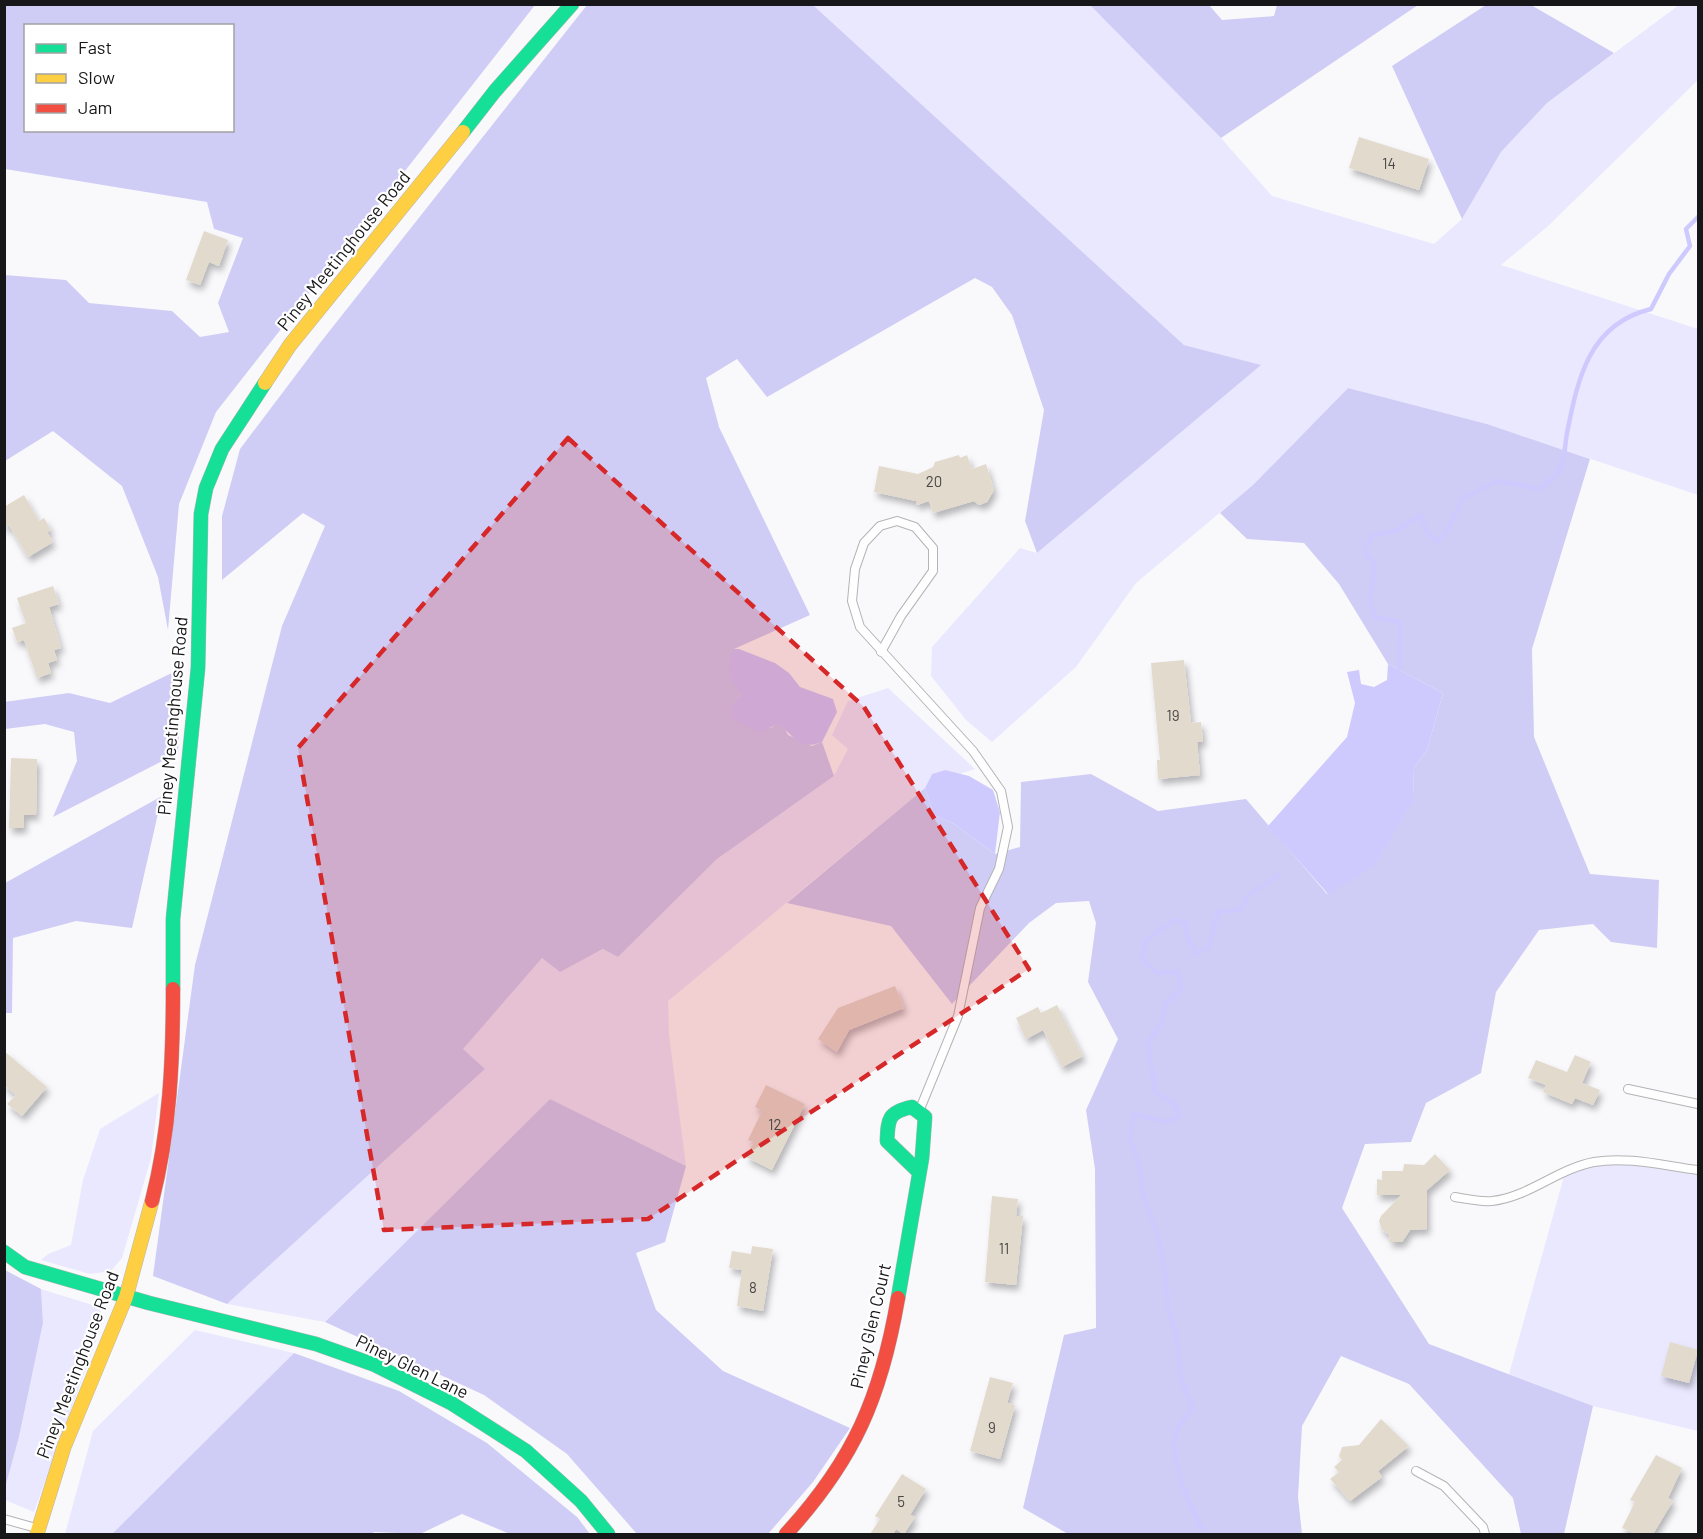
<svg xmlns="http://www.w3.org/2000/svg" width="1703" height="1539" font-family="Barlow,sans-serif">
	<style>
		.green { fill: #e9e8fe }
		.forest { fill: #cfcdf6; fill-rule: evenodd }
		.water { fill: #cecafe }
		.lines { fill: none; stroke-linecap: round; stroke-linejoin: round }
		.stream { stroke: #cecafe; stroke-width: 4.5 }
		.building { fill: #e3dace; filter: url(#shadow) }
		.lane-casing { stroke: #b4b4b6; stroke-width: 10 }
		.fast-casing { stroke: #b4b4b6; stroke-width: 15 }
		.slow-casing { stroke: #b4b4b6; stroke-width: 15 }
		.jam-casing { stroke: #b4b4b6; stroke-width: 15 }
		.lane { stroke: #fefeff; stroke-width: 8 }
		.fast { stroke: #16e098; stroke-width: 14 }
		.slow { stroke: #ffcf43; stroke-width: 14 }
		.jam { stroke: #f24e42; stroke-width: 14 }
		.marked { fill: #d62828; fill-opacity: 0.2; stroke: #d62828; stroke-width: 4.5; stroke-dasharray: 12 8; stroke-linejoin: round }
		.labels { text-anchor: middle; stroke-width: 4.5; stroke-linejoin: round; paint-order: stroke }
		.number-label { font-size: 15px; fill: #4a4846 }
		.street-label { font-size: 18px; fill: #171719; stroke: #fff }
	</style>
	<defs>
		<filter id="shadow"><feDropShadow dx="3" dy="5.5" stdDeviation="3" flood-color="#0004"/></filter>
	</defs>
	<rect width="100%" height="100%" fill="#f9f9fc"/>
	<path class="green" d="M 813,5 L 1090,5 L 1221,138 L 1272,196 L 1434,244 L 1462,219 L 1501,152 L 1547,103 L 1679,5 L 1698,5 L 1698,80 L 1547,227 L 1501,265 L 1698,329 L 1698,495 L 1487,424 L 1348,388 L 1254,484 L 1136,583 L 1076,667 L 992,742 L 966,720 L 931,676 L 932,647 L 1020,548 L 1037,553 L 1260,365 L 1184,345 Z
		M 888,688 L 975,769 L 957,775 L 945,770 L 932,774 L 925,788 L 668,1001 L 669,1035 L 686,1166 L 550,1099 L 325,1322 L 227,1304 L 484,1070 L 462,1049 L 542,958 L 560,971 L 604,949 L 618,957 L 717,859 L 834,776 L 848,749 L 832,735 L 848,701 Z
		M 159,1093 L 151,1158 L 122,1258 L 111,1271 L 90,1274 L 41,1260 L 48,1254 L 71,1245 L 83,1180 L 100,1129 Z
		M 1595,1162 L 1698,1170 L 1698,1431 L 1593,1406 L 1509,1374 L 1566,1169 Z
		M 41,1289 L 99,1307 L 104,1319 L 34,1512 L 5,1500 L 5,1488 L 19,1437 L 43,1323 Z
		M 195,1330 L 294,1353 L 112,1534 L 65,1534 L 93,1431 Z"/>
	<path class="forest" d="M 5,4 L 535,5 L 216,412 L 179,504 L 168,630 L 158,577 L 122,486 L 53,431 L 5,461 L 5,275 L 66,280 L 89,303 L 172,311 L 200,337 L 229,332 L 218,303 L 243,238 L 214,229 L 207,202 L 5,169 ZM 26,26 L 232,26 L 232,130 L 26,130 Z
		M 587,5 L 813,5 L 1184,345 L 1261,365 L 1037,553 L 1025,521 L 1044,410 L 1012,315 L 992,287 L 975,278 L 767,397 L 737,359 L 706,378 L 719,427 L 810,615 L 734,649 L 733,681 L 742,693 L 738,697 L 771,728 L 777,723 L 784,727 L 788,735 L 812,746 L 822,742 L 834,776 L 717,859 L 618,957 L 603,949 L 560,972 L 542,958 L 463,1049 L 485,1069 L 227,1304 L 153,1276 L 195,965 L 282,626 L 325,526 L 303,513 L 222,580 L 222,516 L 240,449 L 320,343 Z
		M 1090,5 L 1209,5 L 1222,20 L 1274,16 L 1277,5 L 1418,5 L 1221,138 Z
		M 1486,5 L 1531,5 L 1614,53 L 1547,103 L 1501,152 L 1462,219 L 1392,66 Z
		M 1348,388 L 1487,424 L 1590,459 L 1532,649 L 1534,737 L 1590,874 L 1659,880 L 1657,948 L 1611,942 L 1593,924 L 1539,930 L 1496,992 L 1481,1073 L 1426,1103 L 1411,1142 L 1365,1144 L 1342,1208 L 1429,1344 L 1593,1406 L 1564,1534 L 1521,1534 L 1513,1498 L 1409,1384 L 1341,1356 L 1302,1426 L 1298,1497 L 1302,1534 L 1068,1534 L 1023,1508 L 1064,1335 L 1096,1328 L 1095,1169 L 1086,1110 L 1118,1039 L 1088,982 L 1096,923 L 1089,901 L 1056,903 L 1029,923 L 952,1004 L 891,926 L 787,903 L 925,788 L 934,815 L 954,824 L 995,854 L 1020,847 L 1021,782 L 1091,774 L 1158,811 L 1246,799 L 1327,894 L 1413,796 L 1414,768 L 1427,750 L 1443,693 L 1388,664 L 1339,584 L 1304,543 L 1247,539 L 1220,513 L 1254,484 Z
		M 182,668 L 178,753 L 53,817 L 77,761 L 74,732 L 45,724 L 5,729 L 4,702 L 69,693 L 110,703 Z
		M 162,796 L 132,928 L 76,921 L 13,938 L 12,1013 L 5,1013 L 5,883 Z
		M 550,1099 L 686,1166 L 665,1242 L 636,1253 L 656,1310 L 723,1371 L 850,1428 L 813,1482 L 768,1534 L 637,1534 L 567,1454 L 484,1395 L 325,1322 Z
		M 5,1270 L 41,1289 L 43,1323 L 19,1437 L 5,1488 Z
		M 294,1353 L 399,1391 L 487,1443 L 577,1517 L 590,1534 L 510,1534 L 462,1514 L 420,1534 L 374,1532 L 372,1534 L 112,1534 Z"/>
	<path class="water" d="M 734,649 L 739,649 L 775,663 L 789,673 L 800,687 L 833,699 L 837,712 L 822,742 C 797,752 794,733 777,724 L 760,733 L 731,718 L 731,708 L 741,693 C 729,682 725,664 734,649 Z
		M 1388,664 L 1443,693 L 1427,750 L 1414,768 L 1413,801 L 1374,866 L 1328,894 L 1268,826 L 1347,737 L 1355,703 L 1347,672 L 1359,670 L 1361,684 L 1374,687 L 1387,680 Z
		M 945,770 L 969,776 L 993,790 L 1000,812 L 995,854 L 954,824 L 934,815 L 925,788 L 932,774 Z"/>
	<g class="lines">
		<path class="stream" d="M 1399,669 L 1400,622 L 1374,617 L 1370,599 L 1375,564 L 1365,552 C 1376,525 1373,538 1394,531 C 1402,529 1412,520 1420,515 L 1427,532 L 1437,542 L 1447,531 L 1463,498 L 1497,481 L 1541,489 C 1546,483 1556,476 1560,469 C 1565,460 1565,443 1567,433 C 1578,378 1589,324 1651,309 L 1669,274 L 1690,246 L 1686,229 L 1698,217
			M 1205,1534 C 1191,1510 1169,1460 1176,1432 C 1178,1424 1187,1416 1193,1409 L 1181,1378 L 1176,1333 L 1168,1310 L 1166,1275 L 1158,1236 L 1144,1198 L 1139,1163 L 1130,1140 L 1134,1114 L 1168,1122 L 1180,1115 L 1174,1104 L 1155,1092 L 1148,1043 L 1161,1023 L 1165,1004 L 1181,990 L 1178,972 L 1157,973 L 1142,959 L 1146,940 L 1175,920 L 1185,923 L 1187,936 L 1196,954 L 1209,947 L 1218,912 L 1239,910 L 1249,895 L 1279,875"/>
	</g>
	<path class="building" d="M 1359,137 L 1429,159 L 1419,190 L 1349,168 Z
		M 204,231 L 228,240 L 219,266 L 209,262 L 200,285 L 186,280 Z
		M 959,455 L 960,458 L 967,455 L 972,469 L 986,464 L 994,490 L 987,502 L 979,505 L 974,501 L 933,513 L 929,501 L 917,505 L 916,501 L 874,492 L 879,466 L 918,474 L 933,467 L 935,462 Z
		M 24,495 L 39,521 L 44,518 L 51,530 L 47,532 L 53,542 L 28,557 L 9,525 L 4,528 L 4,507 Z
		M 53,586 L 59,604 L 49,607 L 61,648 L 54,650 L 57,660 L 48,663 L 51,673 L 37,678 L 24,640 L 17,642 L 12,628 L 26,623 L 17,598 Z
		M 1184,660 L 1191,723 L 1201,722 L 1203,742 L 1197,742 L 1200,775 L 1158,779 L 1157,760 L 1160,760 L 1151,663 Z
		M 11,758 L 37,759 L 36,815 L 24,815 L 24,828 L 9,828 Z
		M 895,986 L 904,1008 L 849,1030 L 837,1052 L 818,1039 L 838,1008 Z
		M 1057,1005 L 1083,1056 L 1062,1067 L 1043,1030 L 1026,1039 L 1016,1018 L 1038,1007 L 1041,1013 Z
		M 4,1051 L 47,1087 L 22,1116 L 7,1104 L 16,1095 L 4,1085 Z
		M 1575,1055 L 1591,1062 L 1582,1083 L 1600,1090 L 1593,1105 L 1575,1098 L 1572,1104 L 1543,1092 L 1546,1085 L 1528,1078 L 1536,1060 L 1567,1072 Z
		M 766,1085 L 805,1104 L 772,1170 L 746,1157 L 754,1142 L 748,1140 L 762,1111 L 755,1107 Z
		M 1435,1154 L 1450,1170 L 1427,1190 L 1427,1229 L 1410,1230 L 1402,1242 L 1389,1242 L 1390,1235 L 1382,1230 L 1379,1221 L 1381,1216 L 1401,1195 L 1377,1195 L 1377,1179 L 1382,1180 L 1382,1171 L 1403,1171 L 1404,1164 L 1424,1165 Z
		M 992,1196 L 1018,1199 L 1016,1216 L 1023,1216 L 1016,1285 L 985,1282 Z
		M 752,1246 L 773,1249 L 763,1311 L 737,1306 L 742,1270 L 729,1268 L 732,1251 L 751,1254 Z
		M 1670,1342 L 1698,1350 L 1689,1383 L 1661,1376 Z
		M 990,1377 L 1013,1383 L 1007,1403 L 1015,1405 L 1000,1459 L 970,1451 Z
		M 1381,1419 L 1409,1446 L 1378,1471 L 1382,1477 L 1350,1501 L 1330,1479 L 1339,1472 L 1334,1467 L 1342,1460 L 1339,1456 L 1342,1447 L 1359,1445 Z
		M 1656,1455 L 1682,1468 L 1668,1498 L 1673,1501 L 1653,1534 L 1636,1534 L 1622,1528 L 1635,1502 L 1630,1500 Z
		M 902,1474 L 926,1489 L 910,1515 L 915,1517 L 904,1534 L 896,1529 L 893,1534 L 870,1534 L 880,1519 L 875,1516 Z"/>
	<g class="lines">
		<defs>
			<path id="lane" d="M 881,652 L 901,616 L 933,571 L 933,548 L 915,527 L 897,521 L 880,526 L 864,543 L 855,569 L 852,601 L 860,627 L 973,751 L 1001,791 L 1008,827 L 999,869 L 980,908 L 958,1016 L 920,1109
				M 1628,1089 L 1698,1104
				M 1455,1197 C 1467,1199 1480,1202 1492,1201 C 1529,1197 1557,1169 1594,1162 C 1628,1156 1665,1166 1698,1170
				M 1416,1471 L 1444,1486 L 1483,1527 L 1485,1534
				M 4,1519 L 36,1528"/>
			<path id="fast" d="M 463,132 L 495,91 L 572,4
				M 173,989 L 173,919 L 198,668 L 201,514 L 206,488 L 222,449 L 265,383
				M 4,1252 L 25,1267 L 149,1303 L 316,1344 L 375,1365 L 451,1403 L 526,1451 L 581,1501 L 608,1534
				M 898,1298 L 922,1158 L 925,1117 L 912,1107 C 888,1112 888,1119 887,1141 L 919,1172"/>
			<path id="slow" d="M 265,383 L 290,345 L 463,132
				M 37,1534 L 64,1447 L 126,1297 L 152,1201"/>
			<path id="jam" d="M 152,1201 C 170,1131 173,1061 173,989
				M 786,1534 C 854,1460 881,1397 898,1298"/>
		</defs>
		<use href="#lane" class="lane-casing"/>
		<use href="#fast" class="fast-casing"/>
		<use href="#slow" class="slow-casing"/>
		<use href="#jam" class="jam-casing"/>
		<use href="#lane" class="lane"/>
		<use href="#fast" class="fast"/>
		<use href="#slow" class="slow"/>
		<use href="#jam" class="jam"/>
	</g>
	<path class="marked" d="M 568,438 L 864,707 L 1029,969 L 648,1219 L 384,1230 L 298,748 Z"/>
	<g class="labels">
		<g class="number-label">
			<text x="1389" y="169">14</text>
			<text x="934" y="487">20</text>
			<text x="1173" y="721">19</text>
			<text x="775" y="1130">12</text>
			<text x="1004" y="1254">11</text>
			<text x="753" y="1293">8</text>
			<text x="992" y="1433">9</text>
			<text x="901" y="1507">5</text>
		</g>
		<g class="street-label">
			<text transform="translate(344 251) rotate(-51)" y="6">Piney Meetinghouse Road</text>
			<text transform="translate(173 716) rotate(-85)" y="6">Piney Meetinghouse Road</text>
			<text transform="translate(871 1326) rotate(-77)" y="6">Piney Glen Court</text>
			<text transform="translate(78 1365) rotate(-69)" y="6">Piney Meetinghouse Road</text>
			<text transform="translate(412 1367) rotate(26)" y="6">Piney Glen Lane</text>
		</g>
	</g>
	<rect width="1703" height="1539" fill="none" stroke="#171719" stroke-width="12"/>
	<rect x="24" y="24" width="210" height="108" fill="#ffffff" stroke="#a2a2a3" stroke-width="1.5"/>
	<rect x="36" y="44" width="30" height="9" fill="#16e098" stroke="#a2a2a3" stroke-width="1.5"/>
	<text x="78" y="54" font-size="18" fill="#171719">Fast</text>
	<rect x="36" y="74" width="30" height="9" fill="#ffcf43" stroke="#a2a2a3" stroke-width="1.5"/>
	<text x="78" y="84" font-size="18" fill="#171719">Slow</text>
	<rect x="36" y="104" width="30" height="9" fill="#f24e42" stroke="#a2a2a3" stroke-width="1.5"/>
	<text x="78" y="114" font-size="18" fill="#171719">Jam</text>
</svg>
